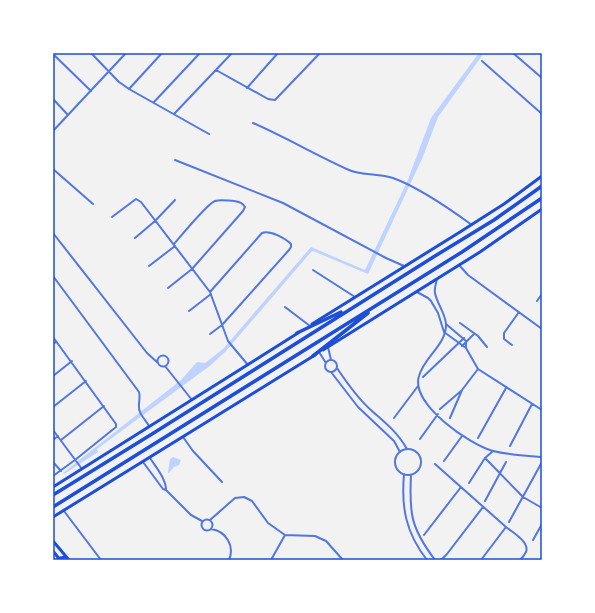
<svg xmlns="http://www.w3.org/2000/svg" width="595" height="613" font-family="Barlow,sans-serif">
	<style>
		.water { fill: #bfd3fe }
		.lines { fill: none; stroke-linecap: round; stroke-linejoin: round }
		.minor { stroke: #5277de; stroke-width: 2 }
		.secondary { stroke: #1d4ed8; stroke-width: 3 }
		.trunk { stroke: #1d4ed8; stroke-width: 3.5 }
		.neatline { fill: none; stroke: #1d4ed8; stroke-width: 1.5 }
	</style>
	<rect width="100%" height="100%" fill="#f2f2f2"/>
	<path class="water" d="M 479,53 L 484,53 L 438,117 L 422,159 L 368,274 L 313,251 L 311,252 L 226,351 L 211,365 L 97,449 L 98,452 L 64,474 L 63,473 L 78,461 L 181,380 L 197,362 L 205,363 L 223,349 L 311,247 L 365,270 L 407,182 L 431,118 Z
		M 173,457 L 181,460 L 179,465 L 174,467 L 169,473 L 168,473 L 170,459 Z"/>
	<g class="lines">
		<path class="minor" d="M 91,53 L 119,82 L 129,89 L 209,134
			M 513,53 L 542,78
			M 53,54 L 91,91
			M 482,61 L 542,114
			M 216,70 L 268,99 L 275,100 L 320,53
			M 247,88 L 278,53
			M 129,89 L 162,53
			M 53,99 L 68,115
			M 154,102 L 200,53
			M 174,114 L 232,53
			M 253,123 C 285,137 316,155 349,170 C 363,176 379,173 393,178 C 418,187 450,209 472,225
			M 53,131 L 126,53
			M 175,160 L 283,203 L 386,258 L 404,266
			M 53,169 L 93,204
			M 112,217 L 136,199 L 141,202 L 210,292 L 228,341 L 248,365
			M 53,233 L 147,353 L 158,363
			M 135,238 L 155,221 L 175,200
			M 459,265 L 468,275 L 542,329
			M 149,266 L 175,246
			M 313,270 L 355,297
			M 53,276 L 139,392 C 141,399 137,406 140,412 C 142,417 147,422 149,426
			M 437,279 C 436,283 434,289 435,293 C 437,304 446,314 446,325 C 446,345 424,357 419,376 C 410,404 470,445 493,451 C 509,455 526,456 542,457
			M 168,288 L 192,269 L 243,211 L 245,207 C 242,202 239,202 234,201 C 229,201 221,199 215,201 C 207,204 181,236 174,244
			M 210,292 L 262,233 C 270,230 285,238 291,244 L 291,247 L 289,250 L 222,325 L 210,334
			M 417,292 L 428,298 L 431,301 L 438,313 L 444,332 L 466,348
			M 537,301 L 542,294
			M 285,307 L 310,326
			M 189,311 L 211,294
			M 460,323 L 478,336 L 487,347
			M 446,324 L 466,341 L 466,348 L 478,369 L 542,410
			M 53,337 L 116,424 L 116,427 L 75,460 L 53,476
			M 53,344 L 56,342
			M 512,345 L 504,339 L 504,333 L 519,312
			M 462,346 L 474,334
			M 328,347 L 331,360
			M 319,352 L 326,363
			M157.5 361a5.5 5.5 0 1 1 11 0a5.5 5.5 0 1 1-11 0Z
			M325 366a6 6 0 1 1 12 0a6 6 0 1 1-12 0Z
			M 165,366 L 192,400
			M 337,368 C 347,383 358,399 372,411 C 386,423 398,433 407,449
			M 331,372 L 358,407 L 394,441 L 400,452
			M 53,376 L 72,361
			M 423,377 L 464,338
			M 53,407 L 86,381
			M 440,409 L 461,391
			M 394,418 L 418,386
			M 450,418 L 462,390 L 478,369
			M 53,430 L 82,469
			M 183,437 L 193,451 L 222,482
			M 478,438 L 506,388
			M 420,439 L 438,414
			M 53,440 L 58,436
			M 61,440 L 104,406
			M 510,446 L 532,404
			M395 462a13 13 0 1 1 26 0a13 13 0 1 1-26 0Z
			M 150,458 C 156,467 166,479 166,490
			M 485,458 L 523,497 L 542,508
			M 444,461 L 462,436
			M 53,462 L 61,471
			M 143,462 L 163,489 L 166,490 L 191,515 L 202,521
			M 435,464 L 506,527
			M 404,474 C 401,508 406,533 427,560
			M 411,475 C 409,514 411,528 435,560
			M 469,483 L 485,458 L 493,451
			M 485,501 L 506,462
			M 64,511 L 101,560
			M201.5 525a5.5 5.5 0 1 1 11 0a5.5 5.5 0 1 1-11 0Z
			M 210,520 L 235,498 L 244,497 L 252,501 L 268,523 L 285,535 L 315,536 L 326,541 L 343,560
			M 509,522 L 542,462
			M 211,529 C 226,531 235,546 229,560
			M 424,535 L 461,487
			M 533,540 L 542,524
			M 271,560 L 285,535
			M 441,560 L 447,554 L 483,507
			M 481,560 L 506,527 C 512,532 530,542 526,552 C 525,554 522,558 520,560"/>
		<path class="secondary" d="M 312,324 L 460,232 L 504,204 L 542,176
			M 323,350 L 480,252 L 542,209
			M 53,487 L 298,333
			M 53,517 L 315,355
			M 53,541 L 69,560
			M 53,551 L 60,560
			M 53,559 L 54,560
			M 57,560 L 60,558 L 66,557"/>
		<path class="trunk" d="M 297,333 L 341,312
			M 313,356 L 368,313
			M 53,495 L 152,434 L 435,256 L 494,220 L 542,186
			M 53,507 L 462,252 L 542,198"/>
	</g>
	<rect width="595" height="613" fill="none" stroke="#ffffff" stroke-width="108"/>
	<rect x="54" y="54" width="487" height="505" class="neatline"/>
</svg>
